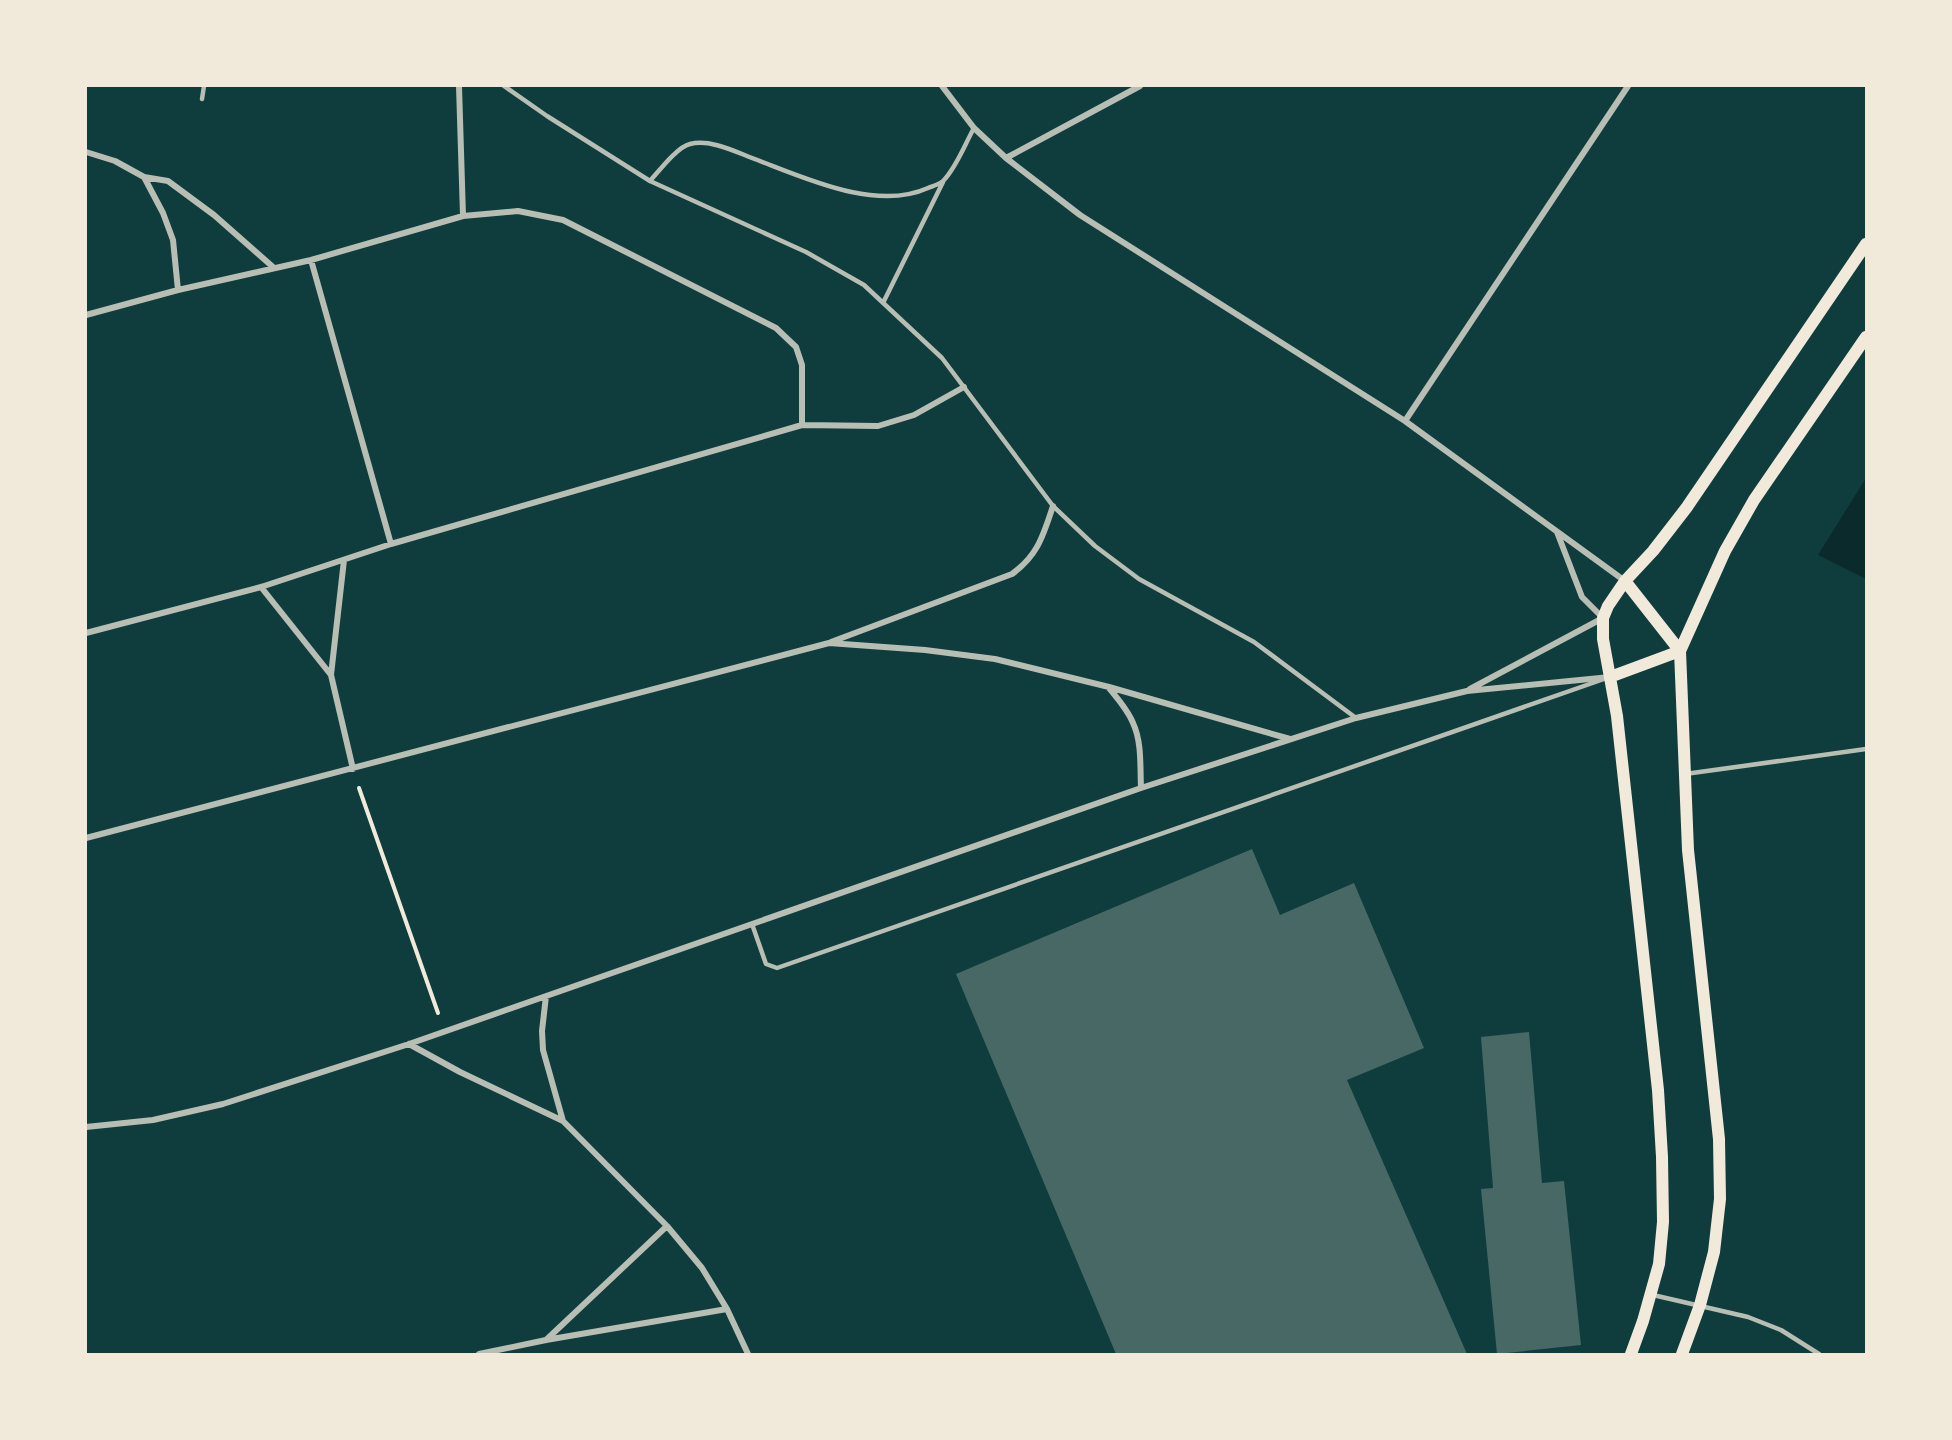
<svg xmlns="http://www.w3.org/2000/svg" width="1952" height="1440" font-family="Bitter,serif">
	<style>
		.water { fill: #0a2a2b }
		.building { fill: #486865 }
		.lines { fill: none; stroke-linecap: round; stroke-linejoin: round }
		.path { stroke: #f1e9da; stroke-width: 4 }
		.service { stroke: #b8beb3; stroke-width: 4.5 }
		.minor { stroke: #b8beb3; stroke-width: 6 }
		.secondary { stroke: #f1e9da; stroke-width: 12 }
	</style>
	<rect width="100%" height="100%" fill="#0f3d3e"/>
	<path class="water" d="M 1866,478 L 1866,579 L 1818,555 Z"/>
	<path class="building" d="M 1252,849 L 1280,915 L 1354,883 L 1424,1048 L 1347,1080 L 1467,1354 L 1116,1354 L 956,974 Z
		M 1529,1032 L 1542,1183 L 1564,1181 L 1581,1345 L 1497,1354 L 1481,1189 L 1493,1188 L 1481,1037 Z"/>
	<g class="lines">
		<path class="path" d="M 359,788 L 438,1013"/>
		<path class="service" d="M 504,86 L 547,116 L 650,181 L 806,252 L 864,285 L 942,358 L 1053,506 L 1095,546 L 1139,579 L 1254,642 L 1356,718
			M 202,99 L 204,86
			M 650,181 C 659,171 677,147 690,144 C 710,139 734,151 752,158 C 803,177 875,212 928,188 C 933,186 941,184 944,180 C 957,166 965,144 974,128
			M 883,303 L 943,182
			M 1685,774 L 1866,749
			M 752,924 L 766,964 L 777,968 L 1604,679
			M 1653,1295 L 1748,1317 L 1781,1330 L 1819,1354"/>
		<path class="minor" d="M 459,86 L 463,216
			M 942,86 L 974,128 L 1006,158 L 1080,215 L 1405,421 L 1625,581
			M 86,152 L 115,161 L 144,177 L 168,181 L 214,215 L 273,267
			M 1006,158 L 1140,86
			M 144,177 L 163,213 L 173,240 L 178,290
			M 311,260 L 391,544
			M 86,315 L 178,290 L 311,260 L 463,216 L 518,211 L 563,220 L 776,328 L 796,347 L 802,365 L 802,425
			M 1405,421 L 1628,86
			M 344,560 L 331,675 L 353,769
			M 261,587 L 331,675
			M 86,633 L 261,587 L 391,544 L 802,425 L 878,426 L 914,415 L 964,387
			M 831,642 L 1012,574 C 1038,555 1043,536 1053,506
			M 1109,688 C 1118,699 1128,710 1133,723 C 1142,742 1140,767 1141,788
			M 1470,689 L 1603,618 L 1582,597 L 1557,532
			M 86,838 L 829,643 L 925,650 L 995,659 L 1109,687 L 1290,739
			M 546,996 L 542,1031 L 543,1050 L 563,1121
			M 409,1044 L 460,1072 L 563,1121 L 667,1226 L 702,1268 L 727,1309 L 748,1354
			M 86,1127 L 153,1120 L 223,1104 L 409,1044 L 1141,788 L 1356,718 L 1467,691 L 1610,677
			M 546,1340 L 667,1226
			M 479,1354 L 546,1340 L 727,1309"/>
		<path class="secondary" d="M 1610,677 L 1680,651 L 1625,581
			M 1631,1354 L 1643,1321 L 1659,1264 L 1663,1222 L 1662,1157 L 1658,1090 L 1617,716 L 1603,639 L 1603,618 L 1608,606 L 1625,581 L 1653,551 L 1687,507 L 1866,244
			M 1682,1354 L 1700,1305 L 1714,1252 L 1720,1199 L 1719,1139 L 1688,850 L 1680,651 L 1725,551 L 1754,500 L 1866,337"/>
	</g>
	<rect width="1952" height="1440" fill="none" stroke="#f1e9da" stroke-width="174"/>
</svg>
